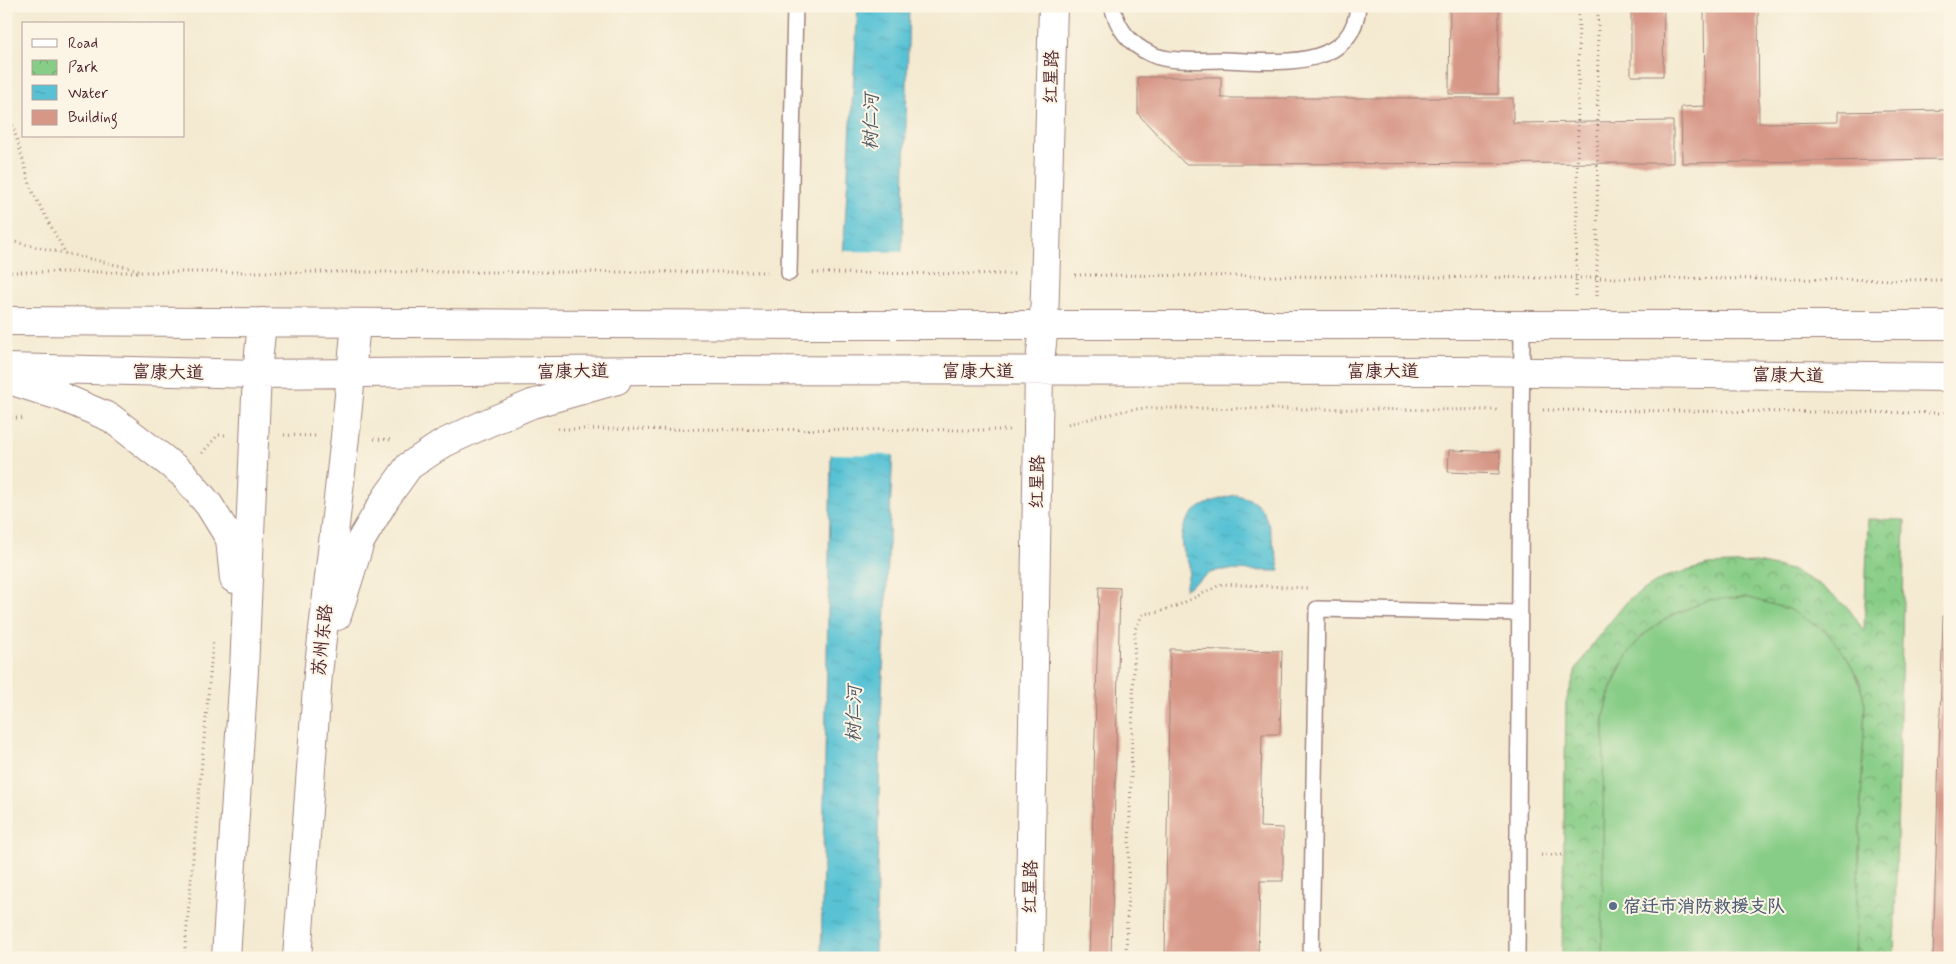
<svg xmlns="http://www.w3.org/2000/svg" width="1956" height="964" font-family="Mynerve,'LXGW WenKai TC',sans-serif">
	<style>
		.green { fill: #88cd87; stroke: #697659 }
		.park { fill: url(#park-crowns); stroke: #697659 }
		.water { fill: url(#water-ripples); stroke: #517080 }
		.pier { fill: #f4ead1 }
		.building { fill: #d79787 }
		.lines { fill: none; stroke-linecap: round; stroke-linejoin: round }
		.lane-casing { stroke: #9f847e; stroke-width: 18 }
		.secondary-casing { stroke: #9f847e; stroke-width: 30 }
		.path { stroke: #9f847e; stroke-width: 3; stroke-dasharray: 1 4; stroke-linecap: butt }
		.lane { stroke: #fff; stroke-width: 15 }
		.secondary { stroke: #fff; stroke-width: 28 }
		.service-dot { fill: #5c6f8a; stroke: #fcf5e5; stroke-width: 2 }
		.labels { text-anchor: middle; stroke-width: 4; stroke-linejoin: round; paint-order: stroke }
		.street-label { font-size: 18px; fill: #4a1f2b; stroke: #fcf5e5 }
		.service-label { font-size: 18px; font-weight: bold; fill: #4e5e75; stroke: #fcf5e5; text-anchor: start }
		.water-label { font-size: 19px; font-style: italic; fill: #4f5866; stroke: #fcf5e5 }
	</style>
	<defs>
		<pattern id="park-crowns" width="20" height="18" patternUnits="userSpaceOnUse" patternTransform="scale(1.25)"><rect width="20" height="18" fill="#88cd87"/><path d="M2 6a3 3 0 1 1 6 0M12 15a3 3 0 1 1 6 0" fill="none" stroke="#71a66f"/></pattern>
		<pattern id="water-ripples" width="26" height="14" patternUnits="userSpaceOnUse" patternTransform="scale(1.25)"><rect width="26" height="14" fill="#58c2d4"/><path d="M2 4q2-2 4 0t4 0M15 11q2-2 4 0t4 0" fill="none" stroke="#4ea6b6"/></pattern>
	</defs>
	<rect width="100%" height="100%" fill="#fcf5e5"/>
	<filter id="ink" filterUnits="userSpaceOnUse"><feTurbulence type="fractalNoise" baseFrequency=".02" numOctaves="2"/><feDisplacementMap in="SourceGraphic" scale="10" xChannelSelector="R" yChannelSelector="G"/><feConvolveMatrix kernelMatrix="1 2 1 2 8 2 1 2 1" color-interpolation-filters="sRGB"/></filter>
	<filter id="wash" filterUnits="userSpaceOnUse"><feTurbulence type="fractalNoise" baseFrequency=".0096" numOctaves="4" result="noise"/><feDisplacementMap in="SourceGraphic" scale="20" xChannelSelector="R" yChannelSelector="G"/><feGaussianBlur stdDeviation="1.12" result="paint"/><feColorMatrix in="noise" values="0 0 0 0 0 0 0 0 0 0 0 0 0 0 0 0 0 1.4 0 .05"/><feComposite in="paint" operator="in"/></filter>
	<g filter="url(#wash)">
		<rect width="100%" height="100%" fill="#f4ead1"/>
		<path class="green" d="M 1747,597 C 1760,601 1775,603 1788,609 C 1830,626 1856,660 1865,704 L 1855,958 L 1602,958 L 1604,718 C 1616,665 1634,629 1687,609 C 1694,606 1701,602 1708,600 C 1721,598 1734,598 1747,597 Z"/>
		<path class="park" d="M 1868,519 L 1905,520 L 1894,958 L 1855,958 L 1865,704 L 1860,682 L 1848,659 L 1826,631 L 1788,609 L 1746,597 L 1708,600 L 1672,615 L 1640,637 L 1621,665 L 1609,693 L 1604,718 L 1602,958 L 1562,958 L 1566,702 L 1576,670 L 1593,643 L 1629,599 L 1665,577 L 1708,565 L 1756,563 L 1791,570 L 1820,585 L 1849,609 L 1864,631 Z"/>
		<path class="water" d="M 858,6 L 909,6 L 904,203 L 881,717 L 875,958 L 821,958 L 831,459 Z
			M 1236,495 C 1244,497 1254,499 1260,507 C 1271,522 1275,553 1280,571 L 1220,570 L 1210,573 L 1185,589 C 1186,582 1190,573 1189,566 C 1188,560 1183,554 1182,548 C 1178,512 1206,501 1236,495 Z"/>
		<path class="pier" d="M 841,251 L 904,252 L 895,455 L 829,454 Z"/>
		<g id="blocks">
			<path class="building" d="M 1450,6 L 1499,6 L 1498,94 L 1449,94 Z
				M 1631,6 L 1664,6 L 1663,76 L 1631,76 Z
				M 1704,6 L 1758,6 L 1759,123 L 1837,122 L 1837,112 L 1950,110 L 1950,159 L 1682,163 L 1681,107 L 1705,106 Z
				M 1138,77 L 1221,77 L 1221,98 L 1513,98 L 1513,123 L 1673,121 L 1673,163 L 1185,164 L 1138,114 Z
				M 1449,450 L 1500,452 L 1499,474 L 1448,472 Z
				M 1099,587 L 1120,588 L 1111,958 L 1089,958 Z
				M 1943,615 L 1950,615 L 1950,958 L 1933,958 Z
				M 1170,649 L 1282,651 L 1280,734 L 1262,734 L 1260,827 L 1283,828 L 1283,881 L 1260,881 L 1258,958 L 1165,958 Z"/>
		</g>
	</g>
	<g filter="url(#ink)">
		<use href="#blocks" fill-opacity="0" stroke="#9f847e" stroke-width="1"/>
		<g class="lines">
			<defs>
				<path id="lane" d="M 1112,6 C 1118,29 1129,44 1151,54 C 1169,63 1203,60 1223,60 C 1270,61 1353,74 1358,6
					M 789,273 L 795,6
					M 1311,958 L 1317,609 L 1520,613
					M 1517,958 L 1522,325"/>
				<path id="secondary" d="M 6,321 L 818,325 L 1950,325
					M 6,368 L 257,374 L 653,370 L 1465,371 L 1950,377
					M 6,379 L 62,397 L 111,418 L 183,474 L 209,505 L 230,539 L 234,579
					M 337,616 L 360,542 L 386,498 L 409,466 L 444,443 L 487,423 L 532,404 L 617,380
					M 226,958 L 244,670 L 257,374 L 262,322
					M 297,958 L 318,674 L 345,437 L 356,323
					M 1029,958 L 1039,371 L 1044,325 L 1053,6"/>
			</defs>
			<use href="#lane" class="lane-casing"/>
			<use href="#secondary" class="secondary-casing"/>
			<path class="path" d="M 11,6 L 7,57 L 7,106 L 32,191 L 66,254
				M 6,240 L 139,270
				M 6,272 L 767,272
				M 813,273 L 1017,274
				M 1075,275 L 1950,280
				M 1576,296 L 1579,6
				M 1597,296 L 1598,6
				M 1543,410 L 1950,413
				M 6,418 L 26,418
				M 1068,424 L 1128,410 L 1145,408 L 1497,410
				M 558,429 L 1010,430
				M 284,435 L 315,436
				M 374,439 L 393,440
				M 202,453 L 218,435 L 225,435
				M 1541,855 L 1564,855
				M 184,958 L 213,641
				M 1126,958 L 1135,629 L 1143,614 L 1158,612 L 1177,606 L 1222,584 L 1308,588"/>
			<use href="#lane" class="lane"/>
			<use href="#secondary" class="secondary"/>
		</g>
	</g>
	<circle class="service-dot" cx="1613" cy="906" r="5"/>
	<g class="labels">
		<g class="street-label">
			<text transform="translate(1051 77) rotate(-89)" y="6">红星路</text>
			<text transform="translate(573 371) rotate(-1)" y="6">富康大道</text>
			<text x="978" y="377">富康大道</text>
			<text x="1383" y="377">富康大道</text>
			<text transform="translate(168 372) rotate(1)" y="6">富康大道</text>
			<text transform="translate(1788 375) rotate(1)" y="6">富康大道</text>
			<text transform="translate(1037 482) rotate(-89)" y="6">红星路</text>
			<text transform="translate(322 640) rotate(-84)" y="6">苏州东路</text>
			<text transform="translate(1030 887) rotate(-89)" y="6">红星路</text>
		</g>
		<g class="service-label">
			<text x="1623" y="912">宿迁市消防救援支队</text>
		</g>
		<g class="water-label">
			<text transform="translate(870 122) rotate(-89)" y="7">树仁河</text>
			<text transform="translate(853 714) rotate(-89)" y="7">树仁河</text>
		</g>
	</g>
	<rect width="1956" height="964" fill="none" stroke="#fcf5e5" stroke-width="25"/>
	<rect x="22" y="22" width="162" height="115" fill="#fcf5e5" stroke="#b59f9b"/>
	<rect x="32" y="39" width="25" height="8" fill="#ffffff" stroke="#b59f9b"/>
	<text x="68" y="48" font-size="15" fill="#4a1f2b">Road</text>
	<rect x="32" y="60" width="25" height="15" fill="url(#park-crowns)" stroke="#b59f9b"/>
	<text x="68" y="72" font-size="15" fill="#4a1f2b">Park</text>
	<rect x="32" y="85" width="25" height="15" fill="url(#water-ripples)" stroke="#b59f9b"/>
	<text x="68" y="98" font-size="15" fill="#4a1f2b">Water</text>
	<rect x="32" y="110" width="25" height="15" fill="#d79787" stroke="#b59f9b"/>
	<text x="68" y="122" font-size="15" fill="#4a1f2b">Building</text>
</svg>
